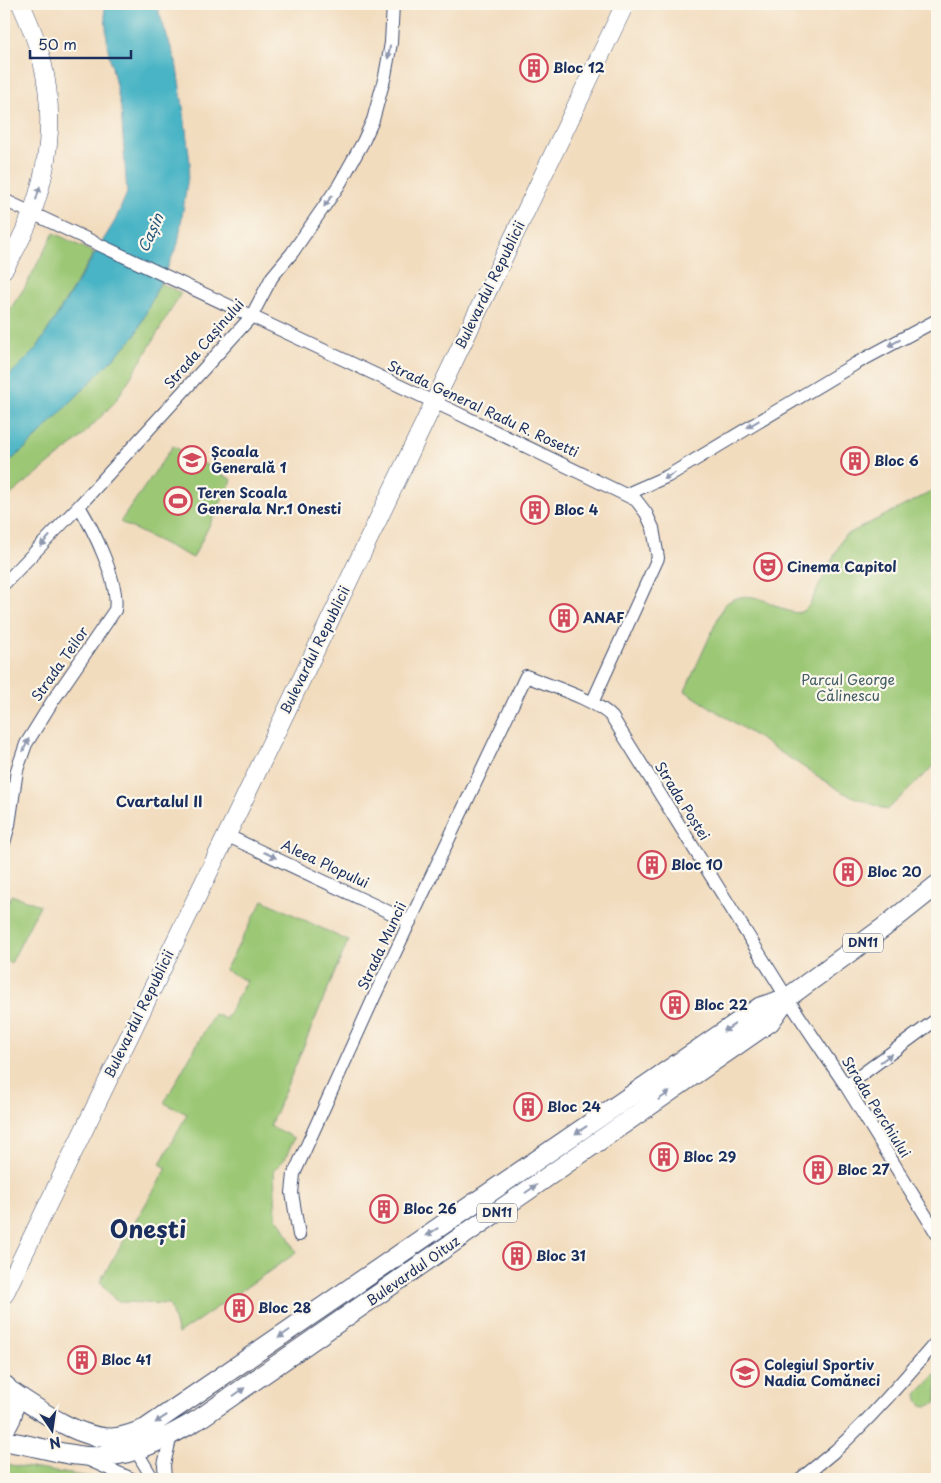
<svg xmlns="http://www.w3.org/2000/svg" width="941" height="1483" font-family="'Playpen Sans',sans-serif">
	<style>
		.green { fill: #9cc876; stroke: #5c7c6a }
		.water { fill: #48b4c5; stroke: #327292 }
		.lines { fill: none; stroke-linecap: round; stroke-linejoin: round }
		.street-casing { stroke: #3b496c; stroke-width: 14 }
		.secondary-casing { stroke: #3b496c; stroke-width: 19 }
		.primary-casing { stroke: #3b496c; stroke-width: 21 }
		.street { stroke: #fff; stroke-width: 12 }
		.secondary { stroke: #fff; stroke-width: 18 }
		.primary { stroke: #fff; stroke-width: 19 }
		.oneway { fill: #8d97ae }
		.labels { text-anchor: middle; stroke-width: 4.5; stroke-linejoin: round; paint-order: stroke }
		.shield { fill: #fbf7ec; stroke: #5e6b89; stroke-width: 1 }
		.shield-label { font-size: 12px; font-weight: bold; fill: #1b2f5e }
		.poi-label { font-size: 14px; font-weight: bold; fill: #1b2f5e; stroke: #fbf7ec; text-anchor: start }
		.street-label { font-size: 14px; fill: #1b2f5e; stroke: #fbf7ec }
		.park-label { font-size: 14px; fill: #425d65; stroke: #fbf7ec }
		.water-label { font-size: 15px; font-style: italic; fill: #28577d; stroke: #fbf7ec }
		.neighbourhood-label { font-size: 15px; font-weight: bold; fill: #1b2f5e; stroke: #fbf7ec }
		.town-label { font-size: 24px; font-weight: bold; fill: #1b2f5e; stroke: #fbf7ec }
	</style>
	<rect width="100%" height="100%" fill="#fbf7ec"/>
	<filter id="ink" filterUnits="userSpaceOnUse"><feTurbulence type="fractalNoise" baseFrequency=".02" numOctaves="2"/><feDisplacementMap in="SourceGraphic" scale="10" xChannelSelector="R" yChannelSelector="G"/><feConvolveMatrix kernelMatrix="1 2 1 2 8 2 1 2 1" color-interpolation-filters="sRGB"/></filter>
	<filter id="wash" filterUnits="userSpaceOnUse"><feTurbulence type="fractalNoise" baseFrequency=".0096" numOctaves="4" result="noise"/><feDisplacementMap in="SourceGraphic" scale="20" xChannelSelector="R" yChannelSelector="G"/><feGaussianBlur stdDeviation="1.12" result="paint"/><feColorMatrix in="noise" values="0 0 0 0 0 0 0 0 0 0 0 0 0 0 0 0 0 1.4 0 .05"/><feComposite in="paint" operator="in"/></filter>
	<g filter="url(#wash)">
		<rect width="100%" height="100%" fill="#f2dcbe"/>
		<path class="green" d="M 54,233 L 94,253 L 37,348 L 4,381 L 4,318 L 25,287 Z
			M 160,283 L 181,293 L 144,356 L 115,402 L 76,442 L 4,500 L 4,466 L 30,444 L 135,336 Z
			M 173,446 L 232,480 L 193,558 L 120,522 Z
			M 937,489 L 937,763 L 887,810 L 844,793 L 685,691 L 724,605 C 755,580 782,618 801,612 C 805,611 808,607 810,604 L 844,536 Z
			M 11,895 L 40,905 L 11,963 L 4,960 L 4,914 Z
			M 263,900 L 348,941 L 270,1126 L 294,1138 L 285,1159 L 274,1170 L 276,1218 L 282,1223 L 296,1253 L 178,1334 L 170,1306 L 168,1304 L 123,1302 L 115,1300 L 100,1281 L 167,1168 L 160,1164 L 187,1114 L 164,1103 L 214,1014 L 226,1019 L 246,981 L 225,970 Z
			M 937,1373 L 937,1402 C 927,1408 918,1408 917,1394 Z
			M 4,1464 L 97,1478 L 101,1479 L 4,1479 Z"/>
		<path class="water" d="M 104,4 L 156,4 L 176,62 L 184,113 L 190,163 L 178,244 L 135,336 L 30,444 L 4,466 L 4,381 L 37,348 L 115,221 L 127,193 L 121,108 L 108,49 Z"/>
	</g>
	<g filter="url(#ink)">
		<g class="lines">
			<defs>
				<path id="street" d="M 4,200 L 451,410 L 636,500 L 646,513 L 653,528 L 658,558 L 592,703
					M 627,494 L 668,476 L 855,364 L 937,320
					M 4,584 L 79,506 L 251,317 L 272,277 L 292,253 L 339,185 L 363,142 L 373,120 L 385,76 L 391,43 L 393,4
					M 226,835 L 410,922
					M 4,843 L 9,825 L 17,770 L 26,744 L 52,702 L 115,610 C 120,583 93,529 79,506
					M 846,1086 L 937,1019
					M 299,1235 L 292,1193 L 294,1174 L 375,995 L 526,676 C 550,686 595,699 612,717 L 787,998 L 846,1086 L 937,1234
					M 135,1444 L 141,1459 L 153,1479
					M 89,1460 L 132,1479
					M 165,1479 L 164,1465 L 171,1435
					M 800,1479 C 812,1470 824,1460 836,1450 C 872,1417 905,1378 937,1341"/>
				<path id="secondary" d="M 4,269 C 43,207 60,133 42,61 C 37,41 29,22 21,4
					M 4,1295 L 236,816 L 625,4"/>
				<path id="primary" d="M 9,1390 C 36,1408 77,1438 111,1438 C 123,1438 134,1433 145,1429 L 760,1007 L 787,998
					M 4,1430 C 15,1417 17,1400 6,1386
					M 4,1441 C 28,1444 52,1452 76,1455 C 124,1463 159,1442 199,1419 L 770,1022 L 787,998 L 883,928 L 937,885"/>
			</defs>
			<use href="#street" class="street-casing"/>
			<use href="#secondary" class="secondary-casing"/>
			<use href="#primary" class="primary-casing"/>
			<use href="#street" class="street"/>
			<use href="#secondary" class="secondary"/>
			<use href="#primary" class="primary"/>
		</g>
		<defs><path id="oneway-solid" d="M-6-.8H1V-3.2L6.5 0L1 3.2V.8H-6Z" transform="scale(1.25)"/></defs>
		<g class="oneway">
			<use href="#oneway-solid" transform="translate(389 52) rotate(99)"/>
			<use href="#oneway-solid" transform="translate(38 193) rotate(-74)"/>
			<use href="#oneway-solid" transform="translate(328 201) rotate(125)"/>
			<use href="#oneway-solid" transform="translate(894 343) rotate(152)"/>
			<use href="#oneway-solid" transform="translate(753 424) rotate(149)"/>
			<use href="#oneway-solid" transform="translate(669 476) rotate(152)"/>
			<use href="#oneway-solid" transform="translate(45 541) rotate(133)"/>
			<use href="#oneway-solid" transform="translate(26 745) rotate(-66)"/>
			<use href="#oneway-solid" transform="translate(270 855) rotate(25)"/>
			<use href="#oneway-solid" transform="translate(729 1028) rotate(146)"/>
			<use href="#oneway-solid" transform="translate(886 1058) rotate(-37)"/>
			<use href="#oneway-solid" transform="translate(664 1096) rotate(-35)"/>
			<use href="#oneway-solid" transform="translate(581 1130) rotate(146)"/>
			<use href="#oneway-solid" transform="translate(531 1189) rotate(-35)"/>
			<use href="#oneway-solid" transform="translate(432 1232) rotate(146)"/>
			<use href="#oneway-solid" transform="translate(284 1334) rotate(145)"/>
			<use href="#oneway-solid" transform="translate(239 1392) rotate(-35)"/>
			<use href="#oneway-solid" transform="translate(161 1419) rotate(146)"/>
		</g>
	</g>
	<defs>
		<symbol id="building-ring" viewBox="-11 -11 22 22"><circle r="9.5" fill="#fbf7ec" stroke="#d1495b" stroke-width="1.5"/><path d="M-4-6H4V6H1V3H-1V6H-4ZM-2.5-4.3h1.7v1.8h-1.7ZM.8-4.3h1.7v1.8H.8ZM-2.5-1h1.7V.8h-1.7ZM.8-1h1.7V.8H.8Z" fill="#d1495b"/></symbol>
		<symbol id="school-ring" viewBox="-11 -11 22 22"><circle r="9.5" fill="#fbf7ec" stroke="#d1495b" stroke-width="1.5"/><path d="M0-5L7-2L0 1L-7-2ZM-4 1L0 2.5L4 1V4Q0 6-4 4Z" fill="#d1495b"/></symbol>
		<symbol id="stadium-ring" viewBox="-11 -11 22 22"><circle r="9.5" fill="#fbf7ec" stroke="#d1495b" stroke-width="1.5"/><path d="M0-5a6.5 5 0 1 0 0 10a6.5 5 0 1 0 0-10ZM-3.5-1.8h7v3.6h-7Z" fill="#d1495b"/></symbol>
		<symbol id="theatre-ring" viewBox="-11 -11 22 22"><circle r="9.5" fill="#fbf7ec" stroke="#d1495b" stroke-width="1.5"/><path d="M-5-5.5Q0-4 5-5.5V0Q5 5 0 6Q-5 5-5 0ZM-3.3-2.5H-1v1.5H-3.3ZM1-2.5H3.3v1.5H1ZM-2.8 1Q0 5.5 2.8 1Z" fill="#d1495b"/></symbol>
	</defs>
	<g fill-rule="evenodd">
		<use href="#building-ring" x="518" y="52" width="32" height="32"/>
		<use href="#school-ring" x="176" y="444" width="32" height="32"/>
		<use href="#building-ring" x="839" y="445" width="32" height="32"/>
		<use href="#stadium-ring" x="162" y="485" width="32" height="32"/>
		<use href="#building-ring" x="519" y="494" width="32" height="32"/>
		<use href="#theatre-ring" x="752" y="551" width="32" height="32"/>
		<use href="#building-ring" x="548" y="602" width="32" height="32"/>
		<use href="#building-ring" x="636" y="849" width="32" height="32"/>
		<use href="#building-ring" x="832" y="856" width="32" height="32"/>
		<use href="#building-ring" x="659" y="989" width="32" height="32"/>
		<use href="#building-ring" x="512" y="1091" width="32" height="32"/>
		<use href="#building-ring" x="648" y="1141" width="32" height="32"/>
		<use href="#building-ring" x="802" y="1154" width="32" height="32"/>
		<use href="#building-ring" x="368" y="1193" width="32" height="32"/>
		<use href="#building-ring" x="501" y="1240" width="32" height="32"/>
		<use href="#building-ring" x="223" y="1292" width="32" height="32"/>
		<use href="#building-ring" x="66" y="1344" width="32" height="32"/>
		<use href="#school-ring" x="729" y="1357" width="32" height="32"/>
	</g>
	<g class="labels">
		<g class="shield">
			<rect x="843" y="933.5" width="40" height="19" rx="4"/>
			<rect x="477" y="1203.5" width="40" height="19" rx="4"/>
		</g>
		<g class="shield-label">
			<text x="863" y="947">DN11</text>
			<text x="497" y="1217">DN11</text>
		</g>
		<g class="poi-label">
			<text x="553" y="73">Bloc 12</text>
			<text x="211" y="457">Școala<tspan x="211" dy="16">Generală 1</tspan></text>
			<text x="874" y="466">Bloc 6</text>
			<text x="197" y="498">Teren Scoala<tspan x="197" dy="16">Generala Nr.1 Onesti</tspan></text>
			<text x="554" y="515">Bloc 4</text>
			<text x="787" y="572">Cinema Capitol</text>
			<text x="583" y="623">ANAF</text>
			<text x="671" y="870">Bloc 10</text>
			<text x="867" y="877">Bloc 20</text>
			<text x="694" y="1010">Bloc 22</text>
			<text x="547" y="1112">Bloc 24</text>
			<text x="683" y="1162">Bloc 29</text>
			<text x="837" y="1175">Bloc 27</text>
			<text x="403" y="1214">Bloc 26</text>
			<text x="536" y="1261">Bloc 31</text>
			<text x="258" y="1313">Bloc 28</text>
			<text x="101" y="1365">Bloc 41</text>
			<text x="764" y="1370">Colegiul Sportiv<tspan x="764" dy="16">Nadia Comăneci</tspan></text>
		</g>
		<g class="street-label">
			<text transform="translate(490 285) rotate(-64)" y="5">Bulevardul Republicii</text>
			<text transform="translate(204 344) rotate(-49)" y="5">Strada Cașinului</text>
			<text transform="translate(483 409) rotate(25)" y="5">Strada General Radu R. Rosetti</text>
			<text transform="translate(315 650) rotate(-64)" y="5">Bulevardul Republicii</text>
			<text transform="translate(60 664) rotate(-55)" y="5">Strada Teilor</text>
			<text transform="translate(682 801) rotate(58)" y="5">Strada Poștei</text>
			<text transform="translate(325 864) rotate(25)" y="5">Aleea Plopului</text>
			<text transform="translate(382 946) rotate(-65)" y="5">Strada Muncii</text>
			<text transform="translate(139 1014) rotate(-64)" y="5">Bulevardul Republicii</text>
			<text transform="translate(876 1107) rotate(58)" y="5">Strada Perchiului</text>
			<text transform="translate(413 1271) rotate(-35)" y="5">Bulevardul Oituz</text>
		</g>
		<g class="park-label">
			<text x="848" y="685">Parcul George<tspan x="848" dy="16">Călinescu</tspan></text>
		</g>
		<g class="water-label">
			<text transform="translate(151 233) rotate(-66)" y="5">Cașin</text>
		</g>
		<g class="neighbourhood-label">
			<text x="159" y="807">Cvartalul II</text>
		</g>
		<g class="town-label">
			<text x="148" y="1238">Onești</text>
		</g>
	</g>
	<rect width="941" height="1483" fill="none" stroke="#fbf7ec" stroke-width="20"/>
	<g transform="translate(52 1430) rotate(167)" stroke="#fbf7ec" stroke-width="4" paint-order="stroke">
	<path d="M0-4L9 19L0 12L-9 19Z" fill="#1b2f5e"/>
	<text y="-8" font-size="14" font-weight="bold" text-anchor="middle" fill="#1b2f5e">N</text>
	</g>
	<path d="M30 50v8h101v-8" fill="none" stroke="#1b2f5e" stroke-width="2.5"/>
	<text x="38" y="50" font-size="15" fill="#1b2f5e" stroke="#fbf7ec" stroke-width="4" paint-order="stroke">50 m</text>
</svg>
